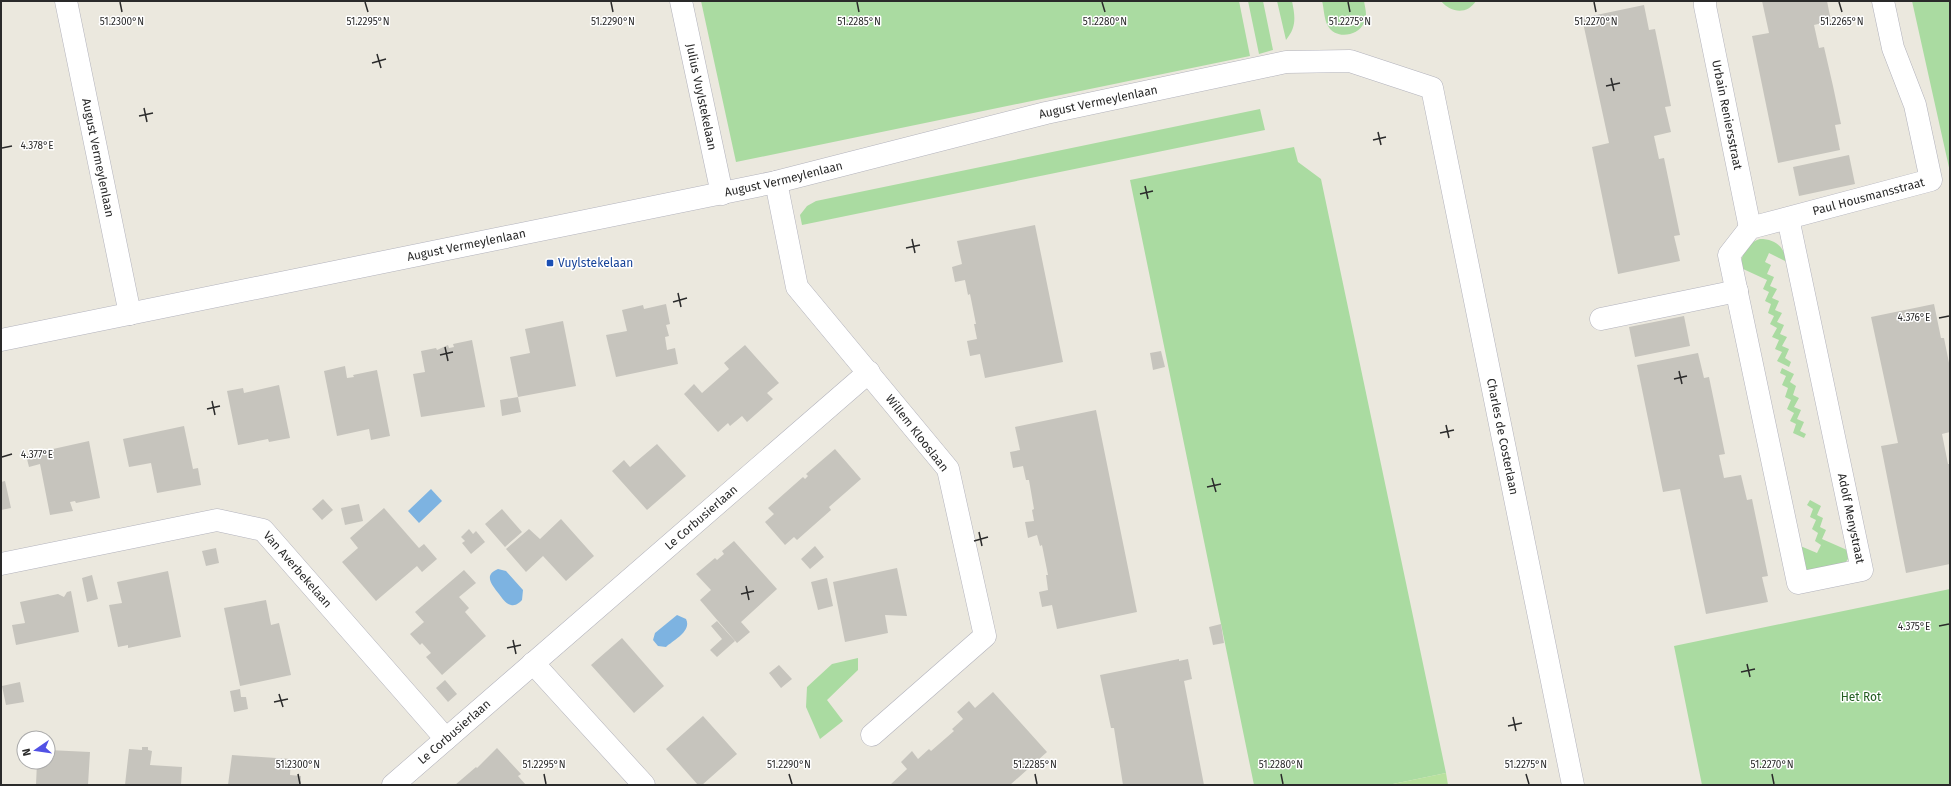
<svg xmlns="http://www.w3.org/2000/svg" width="1951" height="786" font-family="'Fira Sans',sans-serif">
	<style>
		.green { fill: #aadba1 }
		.pitch { fill: #b8e19e }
		.water { fill: #7db3e1 }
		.building { fill: #c6c4bd }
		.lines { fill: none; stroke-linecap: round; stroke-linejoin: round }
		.minor-casing { stroke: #b2b2bc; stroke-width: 23 }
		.minor { stroke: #fff; stroke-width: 22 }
		.ticks { fill: none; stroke: #2a2a2a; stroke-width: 1.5 }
		.transit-dot { fill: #1a4fb4; stroke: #fff; stroke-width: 1.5 }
		.labels { text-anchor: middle; stroke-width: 3; stroke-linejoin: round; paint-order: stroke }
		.street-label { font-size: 12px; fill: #2a2a2a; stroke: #fff }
		.transit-label { font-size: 12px; fill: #164399; stroke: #fff; text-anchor: start }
		.park-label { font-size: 12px; fill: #245f22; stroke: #fff }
		.ticks-label { font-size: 10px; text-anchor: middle; fill: #2a2a2a; stroke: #fff; stroke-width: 3; stroke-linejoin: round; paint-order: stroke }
	</style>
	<rect width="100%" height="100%" fill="#ebe8de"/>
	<path class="green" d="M 701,1 L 1239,1 L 1250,56 L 736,162 Z
		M 1248,1 L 1263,1 L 1273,50 L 1259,54 Z
		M 1277,1 L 1292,1 C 1295,16 1297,27 1286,40 Z
		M 1322,1 L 1364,1 C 1365,8 1368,16 1364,23 C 1358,36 1336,40 1328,26 C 1324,20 1324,8 1322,1 Z
		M 1441,1 L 1476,1 C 1467,15 1451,13 1441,1 Z
		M 1912,1 L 1950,1 L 1950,172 Z
		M 1260,109 L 1265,130 L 802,225 L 800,215 L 807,206 L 816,201 Z
		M 1294,147 L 1298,162 L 1321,179 L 1446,773 L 1388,785 L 1254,785 L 1130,180 Z
		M 1760,239 C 1776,239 1784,247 1787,262 L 1769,253 L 1765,262 L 1771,265 L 1767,274 L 1774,277 L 1770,286 L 1777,289 L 1772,298 L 1779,301 L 1775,310 L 1782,313 L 1777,322 L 1784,325 L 1780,334 L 1787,337 L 1782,346 L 1789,349 L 1785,358 L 1791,362 L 1789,367 L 1777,361 L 1782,352 L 1775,349 L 1779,340 L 1772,337 L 1777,328 L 1770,324 L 1774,316 L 1768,313 L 1771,304 L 1765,301 L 1769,292 L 1763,289 L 1767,280 L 1741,268 C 1741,254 1746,243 1760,239 Z
		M 1782,368 L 1794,374 L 1790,382 L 1796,386 L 1793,395 L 1799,398 L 1794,407 L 1801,410 L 1797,419 L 1804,422 L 1800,431 L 1806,434 L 1804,438 L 1793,433 L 1796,424 L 1790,421 L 1794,413 L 1787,409 L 1791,400 L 1785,397 L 1788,388 L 1782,385 L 1786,376 L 1780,373 Z
		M 1810,500 L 1821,506 L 1817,515 L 1823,518 L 1820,527 L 1826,530 L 1822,539 L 1847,550 L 1848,559 L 1845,563 L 1811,571 L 1806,570 L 1798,545 L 1817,553 L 1821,545 L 1815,541 L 1818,533 L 1812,529 L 1816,520 L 1810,517 L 1813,509 L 1807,505 Z
		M 1950,589 L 1950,785 L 1702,785 L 1674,646 Z
		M 858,658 L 858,670 L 827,700 L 843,721 L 820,739 L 806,707 L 807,687 L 832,664 Z"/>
	<path class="pitch" d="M 1446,773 L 1448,785 L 1388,785 Z"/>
	<path class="water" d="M 431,489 L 442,501 L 419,523 L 408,511 Z
		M 498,569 L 506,571 L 523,590 L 522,600 C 519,603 516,606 511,605 C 506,604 502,598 499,594 C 492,585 483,575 498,569 Z
		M 677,615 L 686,619 C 692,631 674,640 666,647 L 658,646 L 653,640 L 655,633 Z"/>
	<path class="building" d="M 1762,1 L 1827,1 L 1831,21 L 1814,25 L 1819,48 L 1824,47 L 1833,86 L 1841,124 L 1835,125 L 1840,150 L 1778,163 L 1752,36 L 1769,33 Z
		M 1644,5 L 1649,30 L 1655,29 L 1671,106 L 1665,107 L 1671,132 L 1654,136 L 1659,159 L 1664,158 L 1680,235 L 1674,236 L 1680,261 L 1618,274 L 1592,147 L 1609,143 L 1582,18 Z
		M 1849,155 L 1855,184 L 1799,196 L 1793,167 Z
		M 1035,225 L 1063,362 L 985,378 L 980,354 L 970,356 L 967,341 L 977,339 L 974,324 L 976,324 L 970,294 L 968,295 L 965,280 L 955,282 L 952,267 L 962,264 L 957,241 Z
		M 666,304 L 670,324 L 666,325 L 669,336 L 665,337 L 667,350 L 675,348 L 678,364 L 616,377 L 606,335 L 627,331 L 622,310 L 643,305 L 644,309 Z
		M 1934,304 L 1941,338 L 1944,338 L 1950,368 L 1950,432 L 1942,434 L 1948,464 L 1950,464 L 1950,564 L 1906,573 L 1881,446 L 1898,443 L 1871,317 Z
		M 1684,316 L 1690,346 L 1635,357 L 1629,327 Z
		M 563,321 L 576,386 L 518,397 L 510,357 L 530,353 L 525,329 Z
		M 472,340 L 485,407 L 421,417 L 413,374 L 425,372 L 421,351 L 436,348 L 437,350 L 448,345 L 449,348 L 454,347 L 453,344 Z
		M 745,345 L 779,383 L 767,393 L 773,399 L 747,422 L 742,416 L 730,426 L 728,423 L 718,432 L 684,394 L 694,384 L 702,393 L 729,369 L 724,363 Z
		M 1161,351 L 1165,367 L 1153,370 L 1150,353 Z
		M 1698,353 L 1704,378 L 1709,377 L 1725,454 L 1719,455 L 1724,478 L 1741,475 L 1747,500 L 1752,499 L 1768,576 L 1762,577 L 1768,602 L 1706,614 L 1680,489 L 1663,492 L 1637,365 Z
		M 345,366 L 347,378 L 354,377 L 353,375 L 377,370 L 390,436 L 371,440 L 369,429 L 337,436 L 324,371 Z
		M 279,385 L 290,438 L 269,442 L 268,439 L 238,445 L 227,391 L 243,388 L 244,393 Z
		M 518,397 L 521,412 L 502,416 L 500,400 Z
		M 1096,410 L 1137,612 L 1057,629 L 1052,605 L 1042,607 L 1039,592 L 1048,590 L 1046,575 L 1048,575 L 1042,545 L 1040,546 L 1037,535 L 1028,538 L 1025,522 L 1034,521 L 1032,510 L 1034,509 L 1029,480 L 1026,480 L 1023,466 L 1013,468 L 1010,452 L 1020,450 L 1015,427 Z
		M 184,426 L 193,469 L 198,468 L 201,485 L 157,493 L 151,463 L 129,467 L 123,439 Z
		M 89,441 L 100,498 L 76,503 L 75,501 L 70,502 L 73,511 L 50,515 L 40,464 L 29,467 L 26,455 Z
		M 657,444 L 686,476 L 647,510 L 612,471 L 624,460 L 630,467 Z
		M 835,449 L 861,479 L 829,507 L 831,510 L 797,540 L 794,537 L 785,545 L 765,522 L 774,514 L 768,508 L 803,477 L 805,479 L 808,476 L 806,474 Z
		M 5,481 L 11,508 L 1,510 L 1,482 Z
		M 323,499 L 333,510 L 322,520 L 312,509 Z
		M 359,504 L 363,521 L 345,525 L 341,508 Z
		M 384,508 L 419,548 L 424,544 L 437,559 L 422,572 L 417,566 L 376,601 L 342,562 L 358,548 L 350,538 Z
		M 502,509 L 522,532 L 505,547 L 485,524 Z
		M 561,519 L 594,556 L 566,581 L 543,556 L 526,572 L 506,549 L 529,529 L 540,539 Z
		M 469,529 L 473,534 L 476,531 L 485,542 L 471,554 L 462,543 L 465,541 L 461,537 Z
		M 734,541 L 777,589 L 741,622 L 750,632 L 737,643 L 700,600 L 711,590 L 696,574 L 715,558 L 717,560 L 724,554 L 722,551 Z
		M 815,546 L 824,557 L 810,569 L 801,559 Z
		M 216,548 L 219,563 L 206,566 L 202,551 Z
		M 897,568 L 907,616 L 885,615 L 888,633 L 845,642 L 833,582 Z
		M 464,570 L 476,583 L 459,597 L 469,608 L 465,612 L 486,636 L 442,675 L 426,657 L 431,653 L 422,643 L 420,645 L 410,634 L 424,622 L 415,612 Z
		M 168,571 L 181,637 L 128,648 L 128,645 L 118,647 L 109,605 L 122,603 L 117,582 Z
		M 92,575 L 98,599 L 87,602 L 82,578 Z
		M 827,578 L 833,606 L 818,610 L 811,582 Z
		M 71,591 L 79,632 L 16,645 L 12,625 L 25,623 L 20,602 L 58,594 L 64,597 L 67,592 Z
		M 266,600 L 271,625 L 279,623 L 291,675 L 240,686 L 224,608 Z
		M 717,621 L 735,641 L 717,657 L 710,650 L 722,639 L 711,626 Z
		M 1221,624 L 1224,643 L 1213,645 L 1209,627 Z
		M 622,638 L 664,686 L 634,713 L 591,665 Z
		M 1179,659 L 1179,661 L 1188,659 L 1192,679 L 1184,681 L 1204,785 L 1123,785 L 1114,728 L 1111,728 L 1100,675 Z
		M 779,665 L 792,679 L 781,688 L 769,673 Z
		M 445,680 L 457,694 L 448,702 L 436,688 Z
		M 20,682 L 24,702 L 6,705 L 2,686 Z
		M 240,689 L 241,697 L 246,697 L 248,709 L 234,712 L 230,691 Z
		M 993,692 L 1047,752 L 1010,785 L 890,785 L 907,769 L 901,762 L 912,751 L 918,759 L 929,749 L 931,751 L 954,731 L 952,729 L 963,719 L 957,712 L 969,701 L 975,708 Z
		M 703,716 L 737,754 L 702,785 L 698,785 L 666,749 Z
		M 142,747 L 148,747 L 148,750 L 152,751 L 150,765 L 182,767 L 181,785 L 125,785 L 129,749 L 142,750 Z
		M 497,748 L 521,774 L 518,776 L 526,785 L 455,785 L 476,767 L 477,768 Z
		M 48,750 L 90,752 L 88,785 L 36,785 L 37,762 L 48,762 Z
		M 232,755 L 291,759 L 290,775 L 301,776 L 301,785 L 228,785 Z"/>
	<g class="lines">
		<defs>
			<g id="minor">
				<path id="s1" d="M 66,1 L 130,314"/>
				<path id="s2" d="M 681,1 L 722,194"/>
				<path id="s3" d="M 1705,1 L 1705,6 L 1750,228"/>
				<path d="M 776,182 L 797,287 L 948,469 L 985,636 L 872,735"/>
				<path id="s4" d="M 1788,218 L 1862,570 L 1798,583 L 1729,255 L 1750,228 L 1931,180 L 1915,105 L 1893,48 L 1883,1"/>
				<path d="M 1601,319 L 1737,291"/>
				<path id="s5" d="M 1,340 L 776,182 L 1046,113 L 1286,62 L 1350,61 L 1432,88 L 1573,785"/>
				<path id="s6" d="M 1,564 L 217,520 L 263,530 L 446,739"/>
				<path d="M 533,663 L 644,785"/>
				<path id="s7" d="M 393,785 L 869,372"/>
			</g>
		</defs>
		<use href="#minor" class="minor-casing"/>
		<use href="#minor" class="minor"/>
	</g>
	<path class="ticks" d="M 120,2 L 122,12M 365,2 L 368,12M 611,2 L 613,12M 857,2 L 859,12M 1102,2 L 1105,12M 1348,2 L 1350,12M 1594,2 L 1596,12M 1839,2 L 1842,12M 377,54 L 381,68M 372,63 L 386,59M 1611,78 L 1614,91M 1606,86 L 1620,83M 144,108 L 147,122M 139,116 L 153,113M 1378,132 L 1381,145M 1373,140 L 1386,137M 2,148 L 12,146M 1145,186 L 1148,199M 1140,194 L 1153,191M 912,239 L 915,253M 906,248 L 920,245M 678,293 L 681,307M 673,302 L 687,298M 1939,318 L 1949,316M 445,347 L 448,361M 440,355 L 453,352M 1679,371 L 1682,384M 1674,379 L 1687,376M 212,401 L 215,415M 207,409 L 220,406M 1446,425 L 1449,438M 1440,433 L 1454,430M 2,457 L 12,454M 1212,478 L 1216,492M 1207,487 L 1221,484M 979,532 L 982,546M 974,541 L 988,537M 746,586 L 749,600M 741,594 L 754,591M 1939,626 L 1949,624M 513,640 L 516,654M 507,648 L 521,645M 1747,664 L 1750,677M 1741,672 L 1755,669M 279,694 L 283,707M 274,702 L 288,699M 1513,717 L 1516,731M 1508,726 L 1522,723M 298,774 L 300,784M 544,774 L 546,784M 789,774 L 792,784M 1035,774 L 1037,784M 1281,774 L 1283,784M 1526,774 L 1529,784M 1772,774 L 1774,784"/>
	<rect class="transit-dot" x="546" y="259" width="8" height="8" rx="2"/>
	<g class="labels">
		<g class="street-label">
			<text dy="4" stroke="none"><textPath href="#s2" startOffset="98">Julius Vuylstekelaan</textPath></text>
			<text dy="4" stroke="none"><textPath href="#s5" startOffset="1123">August Vermeylenlaan</textPath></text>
			<text dy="4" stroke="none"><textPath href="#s3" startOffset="116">Urbain Reniersstraat</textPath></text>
			<text dy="4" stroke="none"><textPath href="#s1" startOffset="160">August Vermeylenlaan</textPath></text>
			<text dy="4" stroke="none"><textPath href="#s5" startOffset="799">August Vermeylenlaan</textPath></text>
			<text dy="4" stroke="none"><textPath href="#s4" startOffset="917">Paul Housmansstraat</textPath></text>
			<text dy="4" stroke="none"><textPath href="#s5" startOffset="475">August Vermeylenlaan</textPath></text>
			<text transform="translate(917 433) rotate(52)" y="4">Willem Klooslaan</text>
			<text dy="4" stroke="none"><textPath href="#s5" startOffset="1821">Charles de Costerlaan</textPath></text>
			<text dy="4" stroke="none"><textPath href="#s7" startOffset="408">Le Corbusierlaan</textPath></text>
			<text dy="4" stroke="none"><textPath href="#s4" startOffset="307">Adolf Menystraat</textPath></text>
			<text dy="4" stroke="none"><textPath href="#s6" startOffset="320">Van Averbekelaan</textPath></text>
			<text dy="4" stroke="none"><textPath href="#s7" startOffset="81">Le Corbusierlaan</textPath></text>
		</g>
		<g class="transit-label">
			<text x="558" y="267">Vuylstekelaan</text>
		</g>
		<g class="park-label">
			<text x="1861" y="701">Het Rot</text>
		</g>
	</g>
	<g class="ticks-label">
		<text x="122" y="25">51.2300°N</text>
		<text x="368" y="25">51.2295°N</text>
		<text x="613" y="25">51.2290°N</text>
		<text x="859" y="25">51.2285°N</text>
		<text x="1105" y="25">51.2280°N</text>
		<text x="1350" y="25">51.2275°N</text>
		<text x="1596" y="25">51.2270°N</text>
		<text x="1842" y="25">51.2265°N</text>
		<text x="37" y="149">4.378°E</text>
		<text x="1914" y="321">4.376°E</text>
		<text x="37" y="458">4.377°E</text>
		<text x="1914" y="630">4.375°E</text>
		<text x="298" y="768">51.2300°N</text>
		<text x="544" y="768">51.2295°N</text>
		<text x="789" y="768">51.2290°N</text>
		<text x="1035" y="768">51.2285°N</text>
		<text x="1281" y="768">51.2280°N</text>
		<text x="1526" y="768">51.2275°N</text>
		<text x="1772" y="768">51.2270°N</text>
	</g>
	<rect width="1951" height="786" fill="none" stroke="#2a2a2a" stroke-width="4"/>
	<g transform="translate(36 750) rotate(257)"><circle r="19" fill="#ffffff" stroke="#aaaaaa"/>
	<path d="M0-3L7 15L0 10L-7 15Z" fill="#5151e5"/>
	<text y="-6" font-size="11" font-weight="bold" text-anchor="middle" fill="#2a2a2a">N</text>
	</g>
</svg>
